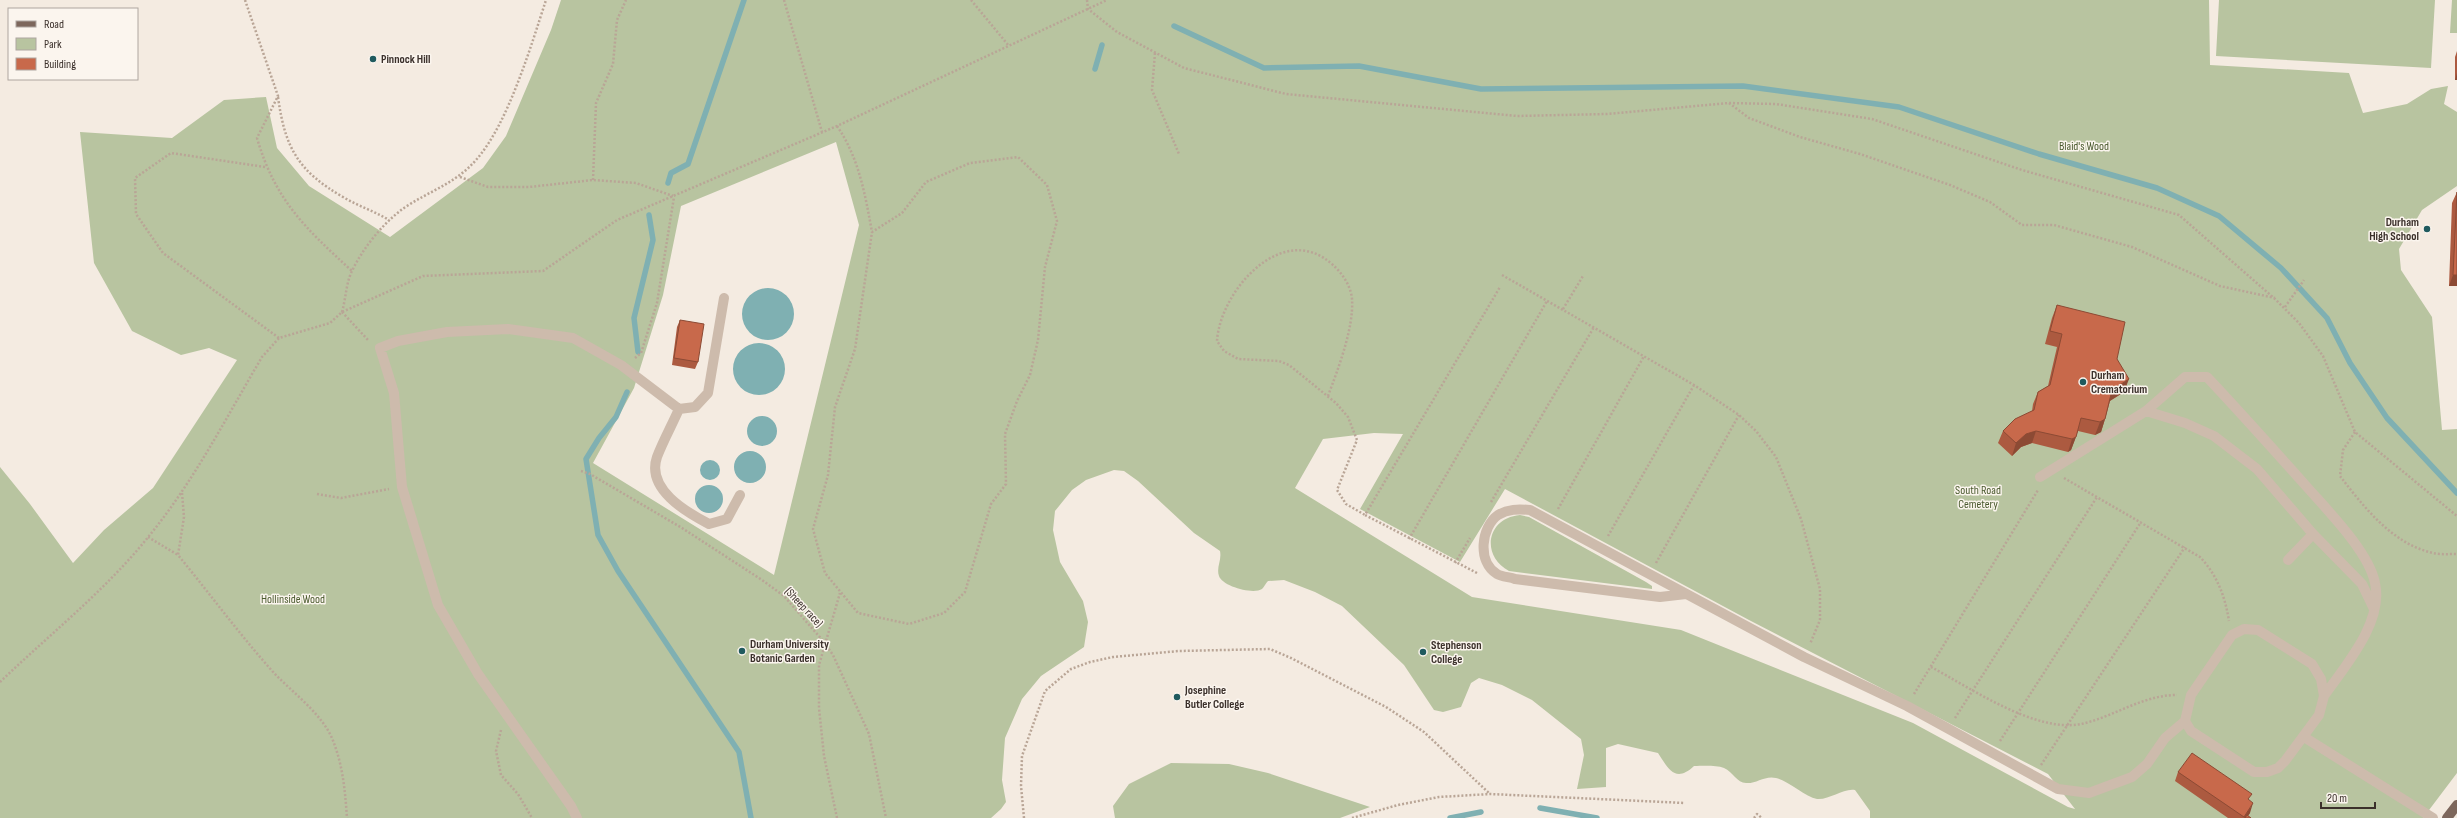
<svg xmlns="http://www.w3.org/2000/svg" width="2457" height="818" font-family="'Sofia Sans Condensed',sans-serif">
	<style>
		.green { fill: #b8c4a0; fill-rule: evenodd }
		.water { fill: #7fb0b2 }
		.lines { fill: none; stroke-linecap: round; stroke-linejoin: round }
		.stream { stroke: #7fb0b2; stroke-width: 5.5 }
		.path { stroke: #b9a596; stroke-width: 2.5; stroke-dasharray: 2 2; stroke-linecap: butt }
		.service { stroke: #cdbbac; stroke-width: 10 }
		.primary { stroke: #7d675c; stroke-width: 10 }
		.wall { fill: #ac5a40 }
		.shaded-wall { fill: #8c4a34 }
		.building { fill: #c8694b; stroke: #8c4a34 }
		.poi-dot { fill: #1f5a5e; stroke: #fbf5ee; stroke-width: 1.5 }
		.labels { text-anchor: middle; stroke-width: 3; stroke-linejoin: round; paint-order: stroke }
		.poi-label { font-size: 12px; font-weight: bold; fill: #3b302b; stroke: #fbf5ee; text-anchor: start }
		.park-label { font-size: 12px; fill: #4a5a2e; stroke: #fbf5ee }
		.street-label { font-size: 12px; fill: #3b302b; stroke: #fbf5ee }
	</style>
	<rect width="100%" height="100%" fill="#f4ebe1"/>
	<path class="green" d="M 561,0 L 2209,0 L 2210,65 L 2349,73 L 2363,113 L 2407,104 L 2431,89 L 2448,86 L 2444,104 L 2457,112 L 2457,186 L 2422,210 L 2399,249 L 2401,270 L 2432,317 L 2442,430 L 2457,429 L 2457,773 L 2423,818 L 1870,818 L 1870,811 L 1855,790 C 1843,788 1830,800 1817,799 C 1805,797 1789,781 1776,778 C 1765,775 1756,784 1746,783 C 1737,783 1733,772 1724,768 C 1716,765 1703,766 1694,766 C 1675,784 1668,768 1658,753 L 1618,744 L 1606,748 L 1606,787 L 1577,789 L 1584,755 L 1581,739 L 1532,700 L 1502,685 L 1479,678 L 1471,683 L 1461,707 L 1443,712 L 1434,710 L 1404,665 L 1342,606 L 1315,592 L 1284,580 L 1268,581 C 1266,583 1264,587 1262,589 C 1253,595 1222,586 1219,576 C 1216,567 1222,560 1220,551 L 1194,533 L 1138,481 L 1124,471 L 1114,470 L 1086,480 L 1072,490 L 1055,511 L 1053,530 L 1060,562 L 1083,601 L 1088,622 L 1084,647 L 1041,676 L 1022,699 L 1005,738 L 1002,780 L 1006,802 L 1001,809 L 991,818 L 0,818 L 0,467 L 30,504 L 73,563 L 104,530 L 153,488 L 237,360 L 209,348 L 181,355 L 132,331 L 94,263 L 80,132 L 172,138 L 224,100 L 266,97 L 277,148 L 309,186 L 390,237 L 483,168 L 506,136 L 551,30 ZM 836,142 L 859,225 L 774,575 L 593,463 L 634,388 L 663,295 L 681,206 ZM 1374,433 L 1403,434 L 1360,509 L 1460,562 L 1505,489 L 1749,620 L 2048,774 L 2075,809 L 2068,807 L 1913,723 L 1681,630 L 1472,597 L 1295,488 L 1323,439 Z
		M 2219,0 L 2435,0 L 2431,68 L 2216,56 Z
		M 2452,0 L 2457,0 L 2457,33 L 2450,33 Z
		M 1520,515 L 1529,517 L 1646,582 L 1652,586 L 1652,589 L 1509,571 C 1480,555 1487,518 1520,515 Z
		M 1171,763 L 1229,764 L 1268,773 L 1370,807 L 1340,818 L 1115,818 L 1113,806 L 1129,784 Z"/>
	<path class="water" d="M742 314a26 26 0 1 1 52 0a26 26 0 1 1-52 0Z
		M733 369a26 26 0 1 1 52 0a26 26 0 1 1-52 0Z
		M747 431a15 15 0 1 1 30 0a15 15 0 1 1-30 0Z
		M734 467a16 16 0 1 1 32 0a16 16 0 1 1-32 0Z
		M700 470a10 10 0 1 1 20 0a10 10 0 1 1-20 0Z
		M695 499a14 14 0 1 1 28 0a14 14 0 1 1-28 0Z"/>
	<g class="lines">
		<path class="stream" d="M 1174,26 L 1264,68 L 1359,66 L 1481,89 L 1743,86 L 1899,107 L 2039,154 L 2157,188 L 2219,216 L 2281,268 L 2327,318 L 2350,363 L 2387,418 L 2457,493
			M 1095,69 L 1102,45
			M 668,183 L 671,173 L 688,164 L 744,0
			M 638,352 L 634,318 L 653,240 L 649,215
			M 627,392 L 616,417 L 599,438 L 586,459 L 598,535 L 618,571 L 739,752 L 751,818
			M 1540,808 L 1597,818
			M 1450,818 L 1481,812"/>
		<path class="path" d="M 245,0 L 278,96 L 257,138 C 275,200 305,228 352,271
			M 784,0 L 822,132
			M 971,0 L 1009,46
			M 1087,0 L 1088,9 L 1117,32 L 1184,68 L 1286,94 L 1517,116 L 1607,114 L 1729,103 L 1776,104 L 1872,119 L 2022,170 L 2179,215 L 2275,299 L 2299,323 L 2323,356 L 2355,432 L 2457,516
			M 1155,53 L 1152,90 L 1179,154
			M 278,97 C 285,148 298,171 343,197 C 358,206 374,211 389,220
			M 1729,103 L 1749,118 L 1800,137 L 1860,154 L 1950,185 L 1990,202 L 2022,225 L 2054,225 L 2132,247 L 2220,286 L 2275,298
			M 837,126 C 859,158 865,194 872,232 L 902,213 L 926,182 L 970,163 L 1018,157 L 1047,185 L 1057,221 L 1045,267 L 1038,340 L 1030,375 L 1017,401 L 1005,434 L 1006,484 L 991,504 L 965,592 L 944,613 L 909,624 L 858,613 L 825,573 L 813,529 L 828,475 L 835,407 L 855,349 L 872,232
			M 265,167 L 171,153 L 135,178 L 136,214 L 163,253 L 279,338
			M 460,177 L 488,187 L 529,187 L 593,180 L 636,183 L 673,196
			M 593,180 L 596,103 L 613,64 L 617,20 L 626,0
			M 1502,275 L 1694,385 L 1739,415 L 1756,431 L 1776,457 L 1801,519 L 1820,589 L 1820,620 L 1810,644
			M 2285,307 L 2304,280
			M 1563,309 L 1583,276
			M 342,312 C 346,298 346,283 352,271 C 363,248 383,223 404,208 C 429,191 455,184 476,160 C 508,124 531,46 546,0
			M 342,312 L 368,340
			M 635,358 L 641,353 L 657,303 L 674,197
			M 1328,396 C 1338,369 1354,328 1352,299 C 1351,286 1342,273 1333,265 C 1283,219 1220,291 1217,341 L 1224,351 L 1238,359 L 1279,361 L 1289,365 L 1336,403 L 1348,417 L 1357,440 L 1337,490 L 1346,504 L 1365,515
			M 2355,432 L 2343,450 L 2340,476 C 2363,506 2391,542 2429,552 C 2438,555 2448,554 2457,554
			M 581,471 L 590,474 L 682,528 L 762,580 L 784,596 L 824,642 L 833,655 L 869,734 L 886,818
			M 2064,478 L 2200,557 C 2217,575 2225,596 2229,621
			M 182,493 L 184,517 L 178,555 C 210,594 240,635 274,673 C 293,693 320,712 332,738 C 343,765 345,790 347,818
			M 317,494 L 341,498 L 389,489
			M 1491,502 L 1594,327
			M 1558,509 L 1644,356
			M 1608,536 L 1694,385
			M 148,537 L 178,555
			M 1409,539 L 1547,301
			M 1455,563 L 1470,538
			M 1656,563 L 1739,415
			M 1477,573 L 1365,515 L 1500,287
			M 1931,667 C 1971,688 2035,733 2081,724 C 2114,717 2142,695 2177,695
			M 0,682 C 50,634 106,590 149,536 C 194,481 226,418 262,357 L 279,338 L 330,323 L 342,312 L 423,276 L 543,271 L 617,220 L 837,126 L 1107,0
			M 1914,694 L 2038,490
			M 1955,718 L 2097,497
			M 501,730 L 496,751 L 501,775 L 518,794 L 532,818
			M 2000,741 L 2141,522
			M 2041,765 L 2185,547
			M 837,818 L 824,756 L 819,708 L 819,665 L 840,593
			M 1024,818 L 1021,786 L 1022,756 L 1045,691 L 1071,669 L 1090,662 L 1113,657 L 1179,651 L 1270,649 L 1291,658 L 1386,707 L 1424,732 L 1490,794
			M 1352,818 L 1398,805 L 1439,797 L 1490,794 L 1685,803
			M 1754,818 L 1757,814 L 1762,818"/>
		<path class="service" d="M 679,409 L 695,407 L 708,393 L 724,298
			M 2146,411 L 2185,423 L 2214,436 L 2257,469 L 2313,534 L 2362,584 L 2374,609
			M 2040,477 L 2146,411 L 2185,377 L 2207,377 C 2241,413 2274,450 2307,487 C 2328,511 2369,552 2375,583 C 2384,622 2345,666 2324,696
			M 2288,560 L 2313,534
			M 1686,594 L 1660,597 L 1515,579 C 1510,577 1502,577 1497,574 C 1477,562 1481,527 1498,515 C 1508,509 1518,509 1530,510 L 1804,657 L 1907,706 L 2058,789 L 2089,793 L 2132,777 L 2147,764 L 2165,738 L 2185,721
			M 2244,629 L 2258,630 L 2312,664 L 2321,679 L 2324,696 L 2319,715 L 2285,761 L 2278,768 L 2267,772 L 2254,772 L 2191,731 L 2185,721 L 2191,695 L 2232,635 Z
			M 2304,737 L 2433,818
			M 577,818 L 571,806 L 478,674 L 438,605 L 402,487 L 394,393 L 380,348 L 398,341 L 447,332 L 508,329 L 573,338 L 621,365 L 679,409 C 672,425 663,441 657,457 C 646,489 686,512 709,524 L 727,519 L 740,495"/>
		<path class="primary" d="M 2447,818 L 2457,805"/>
	</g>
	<path class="wall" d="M 2457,51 L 2457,80 L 2455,80 L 2455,57 Z
		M 2457,192 L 2457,286 L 2449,286 L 2452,203 Z
		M 2057,305 L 2117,359 L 2124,392 L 2110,401 L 2105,419 L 2101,432 L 2095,435 L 2078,431 L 2071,450 L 2068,452 L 2032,443 L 2021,447 L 2012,456 L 1998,443 L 2003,431 L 2032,411 L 2033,404 L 2038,392 L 2048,386 L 2057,347 L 2045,344 L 2052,318 Z
		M 680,320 L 698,362 L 695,369 L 672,365 L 677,327 Z
		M 2178,772 L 2249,800 L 2250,813 L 2248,816 L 2251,818 L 2228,818 L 2175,781 Z"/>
	<path class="shaded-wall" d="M 2457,73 L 2457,80 L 2455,80 Z
		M 2453,275 L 2457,275 L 2457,286 L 2449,286 Z
		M 2129,379 L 2124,392 L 2108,402 L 2112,390 Z
		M 2105,419 L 2101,432 L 2095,435 L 2100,422 Z
		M 2036,431 L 2032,443 L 2021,447 L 2012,456 L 2016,443 L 2026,434 Z
		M 2076,437 L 2071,450 L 2068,452 L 2072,439 Z
		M 2253,803 L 2250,813 L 2246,818 L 2244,818 Z"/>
	<path class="building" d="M 2457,192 L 2457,275 L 2453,275 Z
		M 2057,305 L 2125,322 L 2117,359 L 2129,379 L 2112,390 L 2105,419 L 2100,422 L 2081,418 L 2076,437 L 2072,439 L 2036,431 L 2026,434 L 2016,443 L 2003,431 L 2015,419 L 2034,410 L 2038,392 L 2050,385 L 2062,334 L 2050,331 Z
		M 680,320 L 704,324 L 698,362 L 674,358 Z
		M 2192,753 L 2252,794 L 2248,799 L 2253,803 L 2244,817 L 2178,772 Z
		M 2247,815 L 2251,818 L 2245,818 Z"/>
	<g class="poi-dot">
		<circle cx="373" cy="59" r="4"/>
		<circle cx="2427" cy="229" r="4"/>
		<circle cx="2083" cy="382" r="4"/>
		<circle cx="742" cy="651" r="4"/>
		<circle cx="1423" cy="652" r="4"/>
		<circle cx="1177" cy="697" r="4"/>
	</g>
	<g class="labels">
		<g class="poi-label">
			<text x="381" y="63">Pinnock Hill</text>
			<text x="2419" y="226" text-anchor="end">Durham<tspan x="2419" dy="14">High School</tspan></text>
			<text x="2091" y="379">Durham<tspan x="2091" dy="14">Crematorium</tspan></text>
			<text x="750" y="648">Durham University<tspan x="750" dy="14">Botanic Garden</tspan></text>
			<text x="1431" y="649">Stephenson<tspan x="1431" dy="14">College</tspan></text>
			<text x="1185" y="694">Josephine<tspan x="1185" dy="14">Butler College</tspan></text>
		</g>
		<g class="park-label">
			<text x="2084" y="150">Blaid's Wood</text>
			<text x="1978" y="494">South Road<tspan x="1978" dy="14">Cemetery</tspan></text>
			<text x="293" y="603">Hollinside Wood</text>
		</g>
		<g class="street-label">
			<text transform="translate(804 607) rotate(47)" y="4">(Sheep race)</text>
		</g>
	</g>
	<rect x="8" y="8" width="130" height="72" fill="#fbf5ee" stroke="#aea6a0"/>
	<rect x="16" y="21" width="20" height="6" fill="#7d675c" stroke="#aea6a0"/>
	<text x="44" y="28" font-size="12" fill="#3b302b">Road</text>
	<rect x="16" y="38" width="20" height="12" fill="#b8c4a0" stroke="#aea6a0"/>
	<text x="44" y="48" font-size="12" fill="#3b302b">Park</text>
	<rect x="16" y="58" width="20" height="12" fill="#c8694b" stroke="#aea6a0"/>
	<text x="44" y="68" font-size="12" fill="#3b302b">Building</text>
	<path d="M2321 802v6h54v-6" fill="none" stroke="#3b302b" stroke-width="2"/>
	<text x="2327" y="802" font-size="12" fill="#3b302b" stroke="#fbf5ee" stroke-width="3" paint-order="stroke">20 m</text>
</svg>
